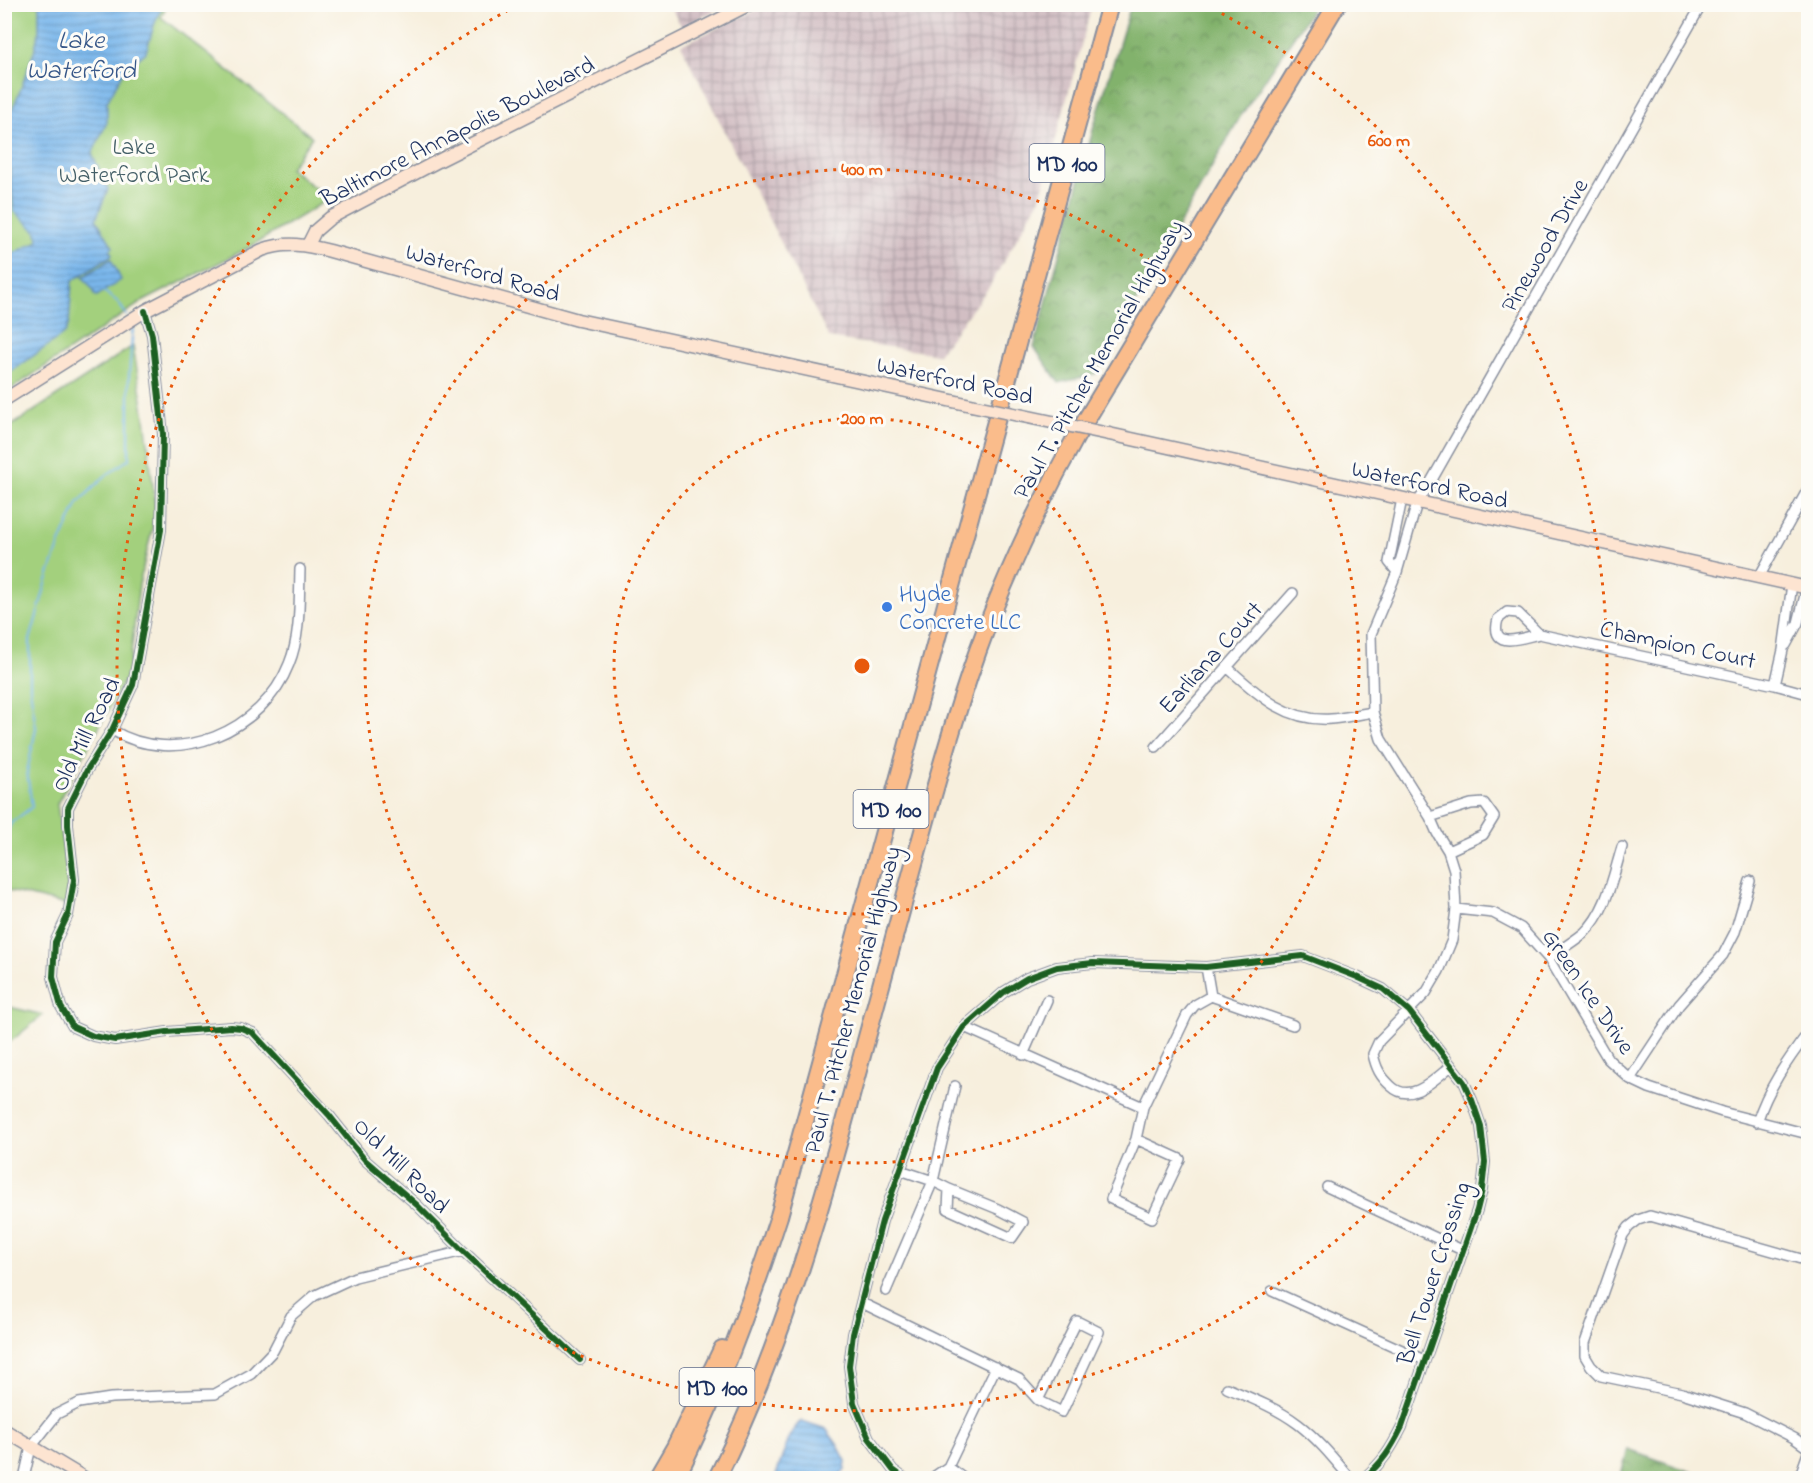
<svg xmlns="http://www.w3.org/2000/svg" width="1813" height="1483" font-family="'Indie Flower',sans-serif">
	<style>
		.industrial { fill: url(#industrial-grid) }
		.forest { fill: url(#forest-crowns); stroke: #4e7065; stroke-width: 1.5 }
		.park { fill: #a3d07d; stroke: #5f806e; stroke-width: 1.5 }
		.water { fill: url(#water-rules); stroke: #4a73a5; stroke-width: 1.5 }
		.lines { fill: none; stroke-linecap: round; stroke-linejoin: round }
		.stream { stroke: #7ab7ec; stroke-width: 2 }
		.street-casing { stroke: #898f9e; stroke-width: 12 }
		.secondary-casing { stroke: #898f9e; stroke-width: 15 }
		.highway-casing { stroke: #898f9e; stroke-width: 20 }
		.street { stroke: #fff; stroke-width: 9 }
		.secondary { stroke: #fde4d1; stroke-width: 12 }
		.highway { stroke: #fabc8b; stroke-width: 16 }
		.secondary-bridge-casing { stroke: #898f9e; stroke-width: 15; stroke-linecap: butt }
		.secondary-bridge { stroke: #fde4d1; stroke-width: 12 }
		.cycleway-casing { stroke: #fdfcf7; stroke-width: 10 }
		.cycleway { stroke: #1b5e20; stroke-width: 6 }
		.ring { fill: none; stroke: #e8590c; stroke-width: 3; stroke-dasharray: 3 6 }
		.shop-dot { fill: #3f7fe0; stroke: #fdfcf7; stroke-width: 2 }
		.labels { text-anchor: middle; stroke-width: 6; stroke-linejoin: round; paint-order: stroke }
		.shield { fill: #fdfcf7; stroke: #5f6c8c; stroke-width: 1.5 }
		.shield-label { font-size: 22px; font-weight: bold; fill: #1b2f5e }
		.street-label { font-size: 24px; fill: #1b2f5e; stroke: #fdfcf7 }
		.park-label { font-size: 24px; fill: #445f67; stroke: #fdfcf7 }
		.shop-label { font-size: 24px; fill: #366cbe; stroke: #fdfcf7; text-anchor: start }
		.water-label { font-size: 26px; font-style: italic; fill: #385889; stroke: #fdfcf7 }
		.centre { fill: #e8590c; stroke: #fdfcf7; stroke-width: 3 }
		.ring-label { font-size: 18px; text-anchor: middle; font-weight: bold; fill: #e8590c; stroke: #fdfcf7; stroke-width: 6; stroke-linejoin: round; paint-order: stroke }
	</style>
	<defs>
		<pattern id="industrial-grid" width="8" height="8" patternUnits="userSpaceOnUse" patternTransform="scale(1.5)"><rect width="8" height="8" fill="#d2bec3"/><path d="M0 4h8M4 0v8" fill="none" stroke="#aa9ba2"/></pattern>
		<pattern id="forest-crowns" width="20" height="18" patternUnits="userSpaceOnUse" patternTransform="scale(1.5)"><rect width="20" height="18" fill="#82b26c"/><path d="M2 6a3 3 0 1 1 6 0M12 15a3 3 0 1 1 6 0" fill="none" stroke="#6a915c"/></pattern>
		<pattern id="water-rules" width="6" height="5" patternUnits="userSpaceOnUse" patternTransform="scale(1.5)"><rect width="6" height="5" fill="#7ab7ec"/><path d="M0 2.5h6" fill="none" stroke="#6395c2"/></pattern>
	</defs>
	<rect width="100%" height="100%" fill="#fdfcf7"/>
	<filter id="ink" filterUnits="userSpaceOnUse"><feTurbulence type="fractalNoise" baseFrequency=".0167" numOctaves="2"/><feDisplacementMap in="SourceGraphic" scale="12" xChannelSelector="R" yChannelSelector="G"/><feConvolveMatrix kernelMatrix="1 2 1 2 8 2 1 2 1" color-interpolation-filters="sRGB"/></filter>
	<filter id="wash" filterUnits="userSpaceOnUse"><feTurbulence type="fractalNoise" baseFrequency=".008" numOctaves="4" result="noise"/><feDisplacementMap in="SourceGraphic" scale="24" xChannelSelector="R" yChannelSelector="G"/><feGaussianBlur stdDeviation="1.35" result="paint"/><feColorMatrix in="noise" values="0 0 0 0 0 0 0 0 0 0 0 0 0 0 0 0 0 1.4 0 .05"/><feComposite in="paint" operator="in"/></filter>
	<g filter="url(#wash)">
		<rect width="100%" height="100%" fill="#f7efdd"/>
		<path class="industrial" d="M 669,5 L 725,5 L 682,27 Z
			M 768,5 L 1092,5 L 1040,198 L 989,287 L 938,354 L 829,338 L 681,45 Z"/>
		<path class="forest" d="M 1131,5 L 1315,5 L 1240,117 L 1095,374 L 1059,383 L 1034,347 L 1096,119 Z
			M 1628,1449 L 1708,1478 L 1620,1478 Z"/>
		<path class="park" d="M 5,5 L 167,5 L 161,17 L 312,137 L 290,168 L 329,199 L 248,248 L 142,302 L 5,393 Z
			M 133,346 L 145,418 L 156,513 L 139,585 L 129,672 L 57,804 L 70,893 L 67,905 L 5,890 L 5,430 Z
			M 5,1006 L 43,1015 L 5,1046 L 4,1006 Z"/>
		<path class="water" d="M 39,5 L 163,5 L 154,25 L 146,52 L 124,71 L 107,102 L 107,122 L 92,154 L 108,189 L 96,219 L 113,247 L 110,250 L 112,255 L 72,281 L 69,323 L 65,333 L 8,374 L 4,371 L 5,258 L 38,241 L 37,232 L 14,211 L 6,124 L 20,91 L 34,52 L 39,31 Z
			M 111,259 L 121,280 L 97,296 L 94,295 L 94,291 L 83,277 Z
			M 802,1421 L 826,1429 L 837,1444 L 846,1461 L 845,1470 L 838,1478 L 775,1478 C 780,1465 790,1427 802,1421 Z"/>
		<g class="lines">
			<path class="stream" d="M 102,290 L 118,302 L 127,316
				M 4,839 L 11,823 L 32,807 L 27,772 L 36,728 L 30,688 L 30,640 L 47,580 L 60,543 L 78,503 L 104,477 L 129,459 L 129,376 L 133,325"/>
		</g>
	</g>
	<g filter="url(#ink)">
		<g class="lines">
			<defs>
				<path id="street" d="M 145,311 L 152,335 L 163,434 L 161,530 L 133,685 L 112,730 L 87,770 L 68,808 L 68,825 L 74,880 L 68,915 L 55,942 L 53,977 L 61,1007 L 73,1027 L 93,1036 L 115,1040 L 167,1032 L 231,1027 L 241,1028 L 253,1033 L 329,1115 L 365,1160 L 417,1205 L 463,1251 L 580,1360
					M 1397,572 L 1389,562 L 1402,499
					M 1759,577 L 1808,489
					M 1539,634 L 1518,613 L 1507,612 L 1498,619 C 1489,652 1524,637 1539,634 L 1775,685 L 1808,694
					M 1786,645 L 1798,623 L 1807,587
					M 1228,668 C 1258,695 1287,722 1331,719 C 1345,718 1359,714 1373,712
					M 1775,685 L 1783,650 L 1792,584
					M 112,730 C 176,769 263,731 289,664 C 301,635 299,600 300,569
					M 1156,747 L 1293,593
					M 1430,817 L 1471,804 L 1484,803 L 1494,817 L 1483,835 L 1448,851
					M 1456,909 L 1493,913 L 1521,928 L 1548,958 L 1608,1059 L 1630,1079 L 1649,1088 L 1722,1112 L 1808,1134
					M 1548,958 C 1560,950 1573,942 1584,933 C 1607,911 1613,876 1622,847
					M 1211,996 L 1293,1025
					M 964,1027 L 1143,1107
					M 1023,1055 L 1047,1000
					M 1451,1066 C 1435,1079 1411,1105 1391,1086 C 1380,1076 1376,1068 1373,1054 L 1379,1041 L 1426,993 L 1439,971 L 1452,940 L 1456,909 L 1454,870 L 1448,851 L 1437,833 L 1430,817 L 1381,739 L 1373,712 L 1371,634 L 1397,572 L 1417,503 L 1429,485 L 1702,4
					M 1630,1079 L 1679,1005 L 1723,955 L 1735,932 L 1750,881
					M 1757,1122 C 1768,1088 1787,1061 1808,1033
					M 1136,1139 L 1180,1159 L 1152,1218 L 1111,1199 Z
					M 1136,1139 L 1143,1107 L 1187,1015 L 1195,1005 L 1211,996 L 1206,967
					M 900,1170 L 933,1181 L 949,1189
					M 1327,1187 L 1462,1250
					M 949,1189 L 998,1209 L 1023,1222 L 1012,1238 L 948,1209 Z
					M 1808,1261 L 1650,1216 L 1638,1220 L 1629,1227 L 1623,1235 L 1585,1343 L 1585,1356 L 1591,1366 L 1601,1376 L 1682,1393 L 1745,1413 L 1794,1438 L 1808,1448
					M 886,1291 L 933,1181 L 955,1086
					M 1272,1291 L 1424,1360
					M 862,1303 L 1019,1379 L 1038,1400
					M 1077,1321 L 1099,1332 L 1062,1412 L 1038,1400 Z
					M 1227,1388 C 1251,1398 1277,1408 1298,1424 C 1318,1439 1334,1459 1350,1478
					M 948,1467 L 963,1478
					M 24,1478 L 31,1447 L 57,1414 L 79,1403 L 111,1398 L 215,1394 L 251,1374 L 273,1351 L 291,1316 L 314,1296 L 355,1277 L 463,1251
					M 904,1478 L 893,1470 L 869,1438 L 854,1403 L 849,1366 L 853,1334 L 882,1221 L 937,1068 L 964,1027 L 1004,992 L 1027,978 L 1057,967 L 1093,963 L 1206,967 L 1303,956 L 1357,977 L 1383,989 L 1409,1011 L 1464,1082 L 1472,1100 L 1481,1126 L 1485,1162 L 1482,1190 L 1477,1210 L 1402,1427 C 1391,1449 1383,1462 1364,1478
					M 932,1478 L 948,1467 L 996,1367
					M 1799,1478 L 1808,1453"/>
				<path id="secondary" d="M 308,245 L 315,231 L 330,218 L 438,161 L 750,4
					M 4,400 L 145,311 L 262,250 C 286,241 306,245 330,251 L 578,320 L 971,405
					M 1109,434 L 1808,588
					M 4,1430 L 84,1478"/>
				<path id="highway" d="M 657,1478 L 675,1447 L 722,1349
					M 676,1478 C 718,1394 750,1306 779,1216 L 1110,4
					M 717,1478 C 779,1353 818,1220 854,1085 C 875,1010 895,935 915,860 C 937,781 958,702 987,626 C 1013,560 1043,496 1077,435 L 1337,4"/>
			</defs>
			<use href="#street" class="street-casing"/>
			<use href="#secondary" class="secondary-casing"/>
			<use href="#highway" class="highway-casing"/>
			<use href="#street" class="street"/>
			<use href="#secondary" class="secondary"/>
			<use href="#highway" class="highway"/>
			<defs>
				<path id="secondary-bridge" d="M 971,405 L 1109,434"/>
			</defs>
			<use href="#secondary-bridge" class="secondary-bridge-casing"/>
			<use href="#secondary-bridge" class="secondary-bridge"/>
			<defs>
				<path id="cycleway" d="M 145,311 L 152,335 L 163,434 L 161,530 L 133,685 L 112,730 L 87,770 L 68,808 L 68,825 L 74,880 L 68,915 L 55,942 L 53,977 L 61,1007 L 73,1027 L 93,1036 L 115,1040 L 167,1032 L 231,1027 L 241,1028 L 253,1033 L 329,1115 L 365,1160 L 417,1205 L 463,1251 L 580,1360
					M 904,1478 L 893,1470 L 869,1438 L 854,1403 L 849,1366 L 853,1334 L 882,1221 L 937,1068 L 964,1027 L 1004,992 L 1027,978 L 1057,967 L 1093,963 L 1206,967 L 1303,956 L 1357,977 L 1383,989 L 1409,1011 L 1464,1082 L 1472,1100 L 1481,1126 L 1485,1162 L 1482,1190 L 1477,1210 L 1402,1427 C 1391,1449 1383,1462 1364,1478"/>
			</defs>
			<use href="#cycleway" class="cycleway-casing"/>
			<use href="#cycleway" class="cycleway"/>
		</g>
	</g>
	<g class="ring">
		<circle cx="862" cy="666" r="248"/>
		<circle cx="862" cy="666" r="497"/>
		<path d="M1206 5A745 745 0 1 1 518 5"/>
	</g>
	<circle class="shop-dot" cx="887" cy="607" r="6"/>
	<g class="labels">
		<g class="shield">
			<rect x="1029.5" y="144" width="75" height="38" rx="4.5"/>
			<rect x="853.5" y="790" width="75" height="38" rx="4.5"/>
			<rect x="679.5" y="1368" width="75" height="38" rx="4.5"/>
		</g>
		<g class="shield-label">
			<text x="1067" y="171">MD 100</text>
			<text x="891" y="817">MD 100</text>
			<text x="717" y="1395">MD 100</text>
		</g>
		<g class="street-label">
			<text transform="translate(457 131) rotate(-27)" y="8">Baltimore Annapolis Boulevard</text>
			<text transform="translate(1544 245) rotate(-60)" y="8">Pinewood Drive</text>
			<text transform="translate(483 272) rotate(16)" y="8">Waterford Road</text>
			<text transform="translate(1098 359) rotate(-60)" y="8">Paul T. Pitcher Memorial Highway</text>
			<text transform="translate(955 380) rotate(12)" y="8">Waterford Road</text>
			<text transform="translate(1430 484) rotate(12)" y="8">Waterford Road</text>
			<text transform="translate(1678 644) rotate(12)" y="8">Champion Court</text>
			<text transform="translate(1210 657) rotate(-48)" y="8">Earliana Court</text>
			<text transform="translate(85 734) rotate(-63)" y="8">Old Mill Road</text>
			<text transform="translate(1589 991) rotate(56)" y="8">Green Ice Drive</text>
			<text transform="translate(852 1000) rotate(-75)" y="8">Paul T. Pitcher Memorial Highway</text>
			<text transform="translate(402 1165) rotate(45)" y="8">Old Mill Road</text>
			<text transform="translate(1433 1273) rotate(-72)" y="8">Bell Tower Crossing</text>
		</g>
		<g class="park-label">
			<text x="134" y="154">Lake<tspan x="134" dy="28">Waterford Park</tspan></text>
		</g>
		<g class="shop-label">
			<text x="899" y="601">Hyde<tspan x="899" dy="28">Concrete LLC</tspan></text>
		</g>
		<g class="water-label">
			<text x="81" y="48">Lake<tspan x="81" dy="30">Waterford</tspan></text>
		</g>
	</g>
	<circle cx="862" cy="666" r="9" class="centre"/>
	<g class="ring-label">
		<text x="1389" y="146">600 m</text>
		<text x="862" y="175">400 m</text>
		<text x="862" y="424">200 m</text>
	</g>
	<rect width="1813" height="1483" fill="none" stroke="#fdfcf7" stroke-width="24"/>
</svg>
